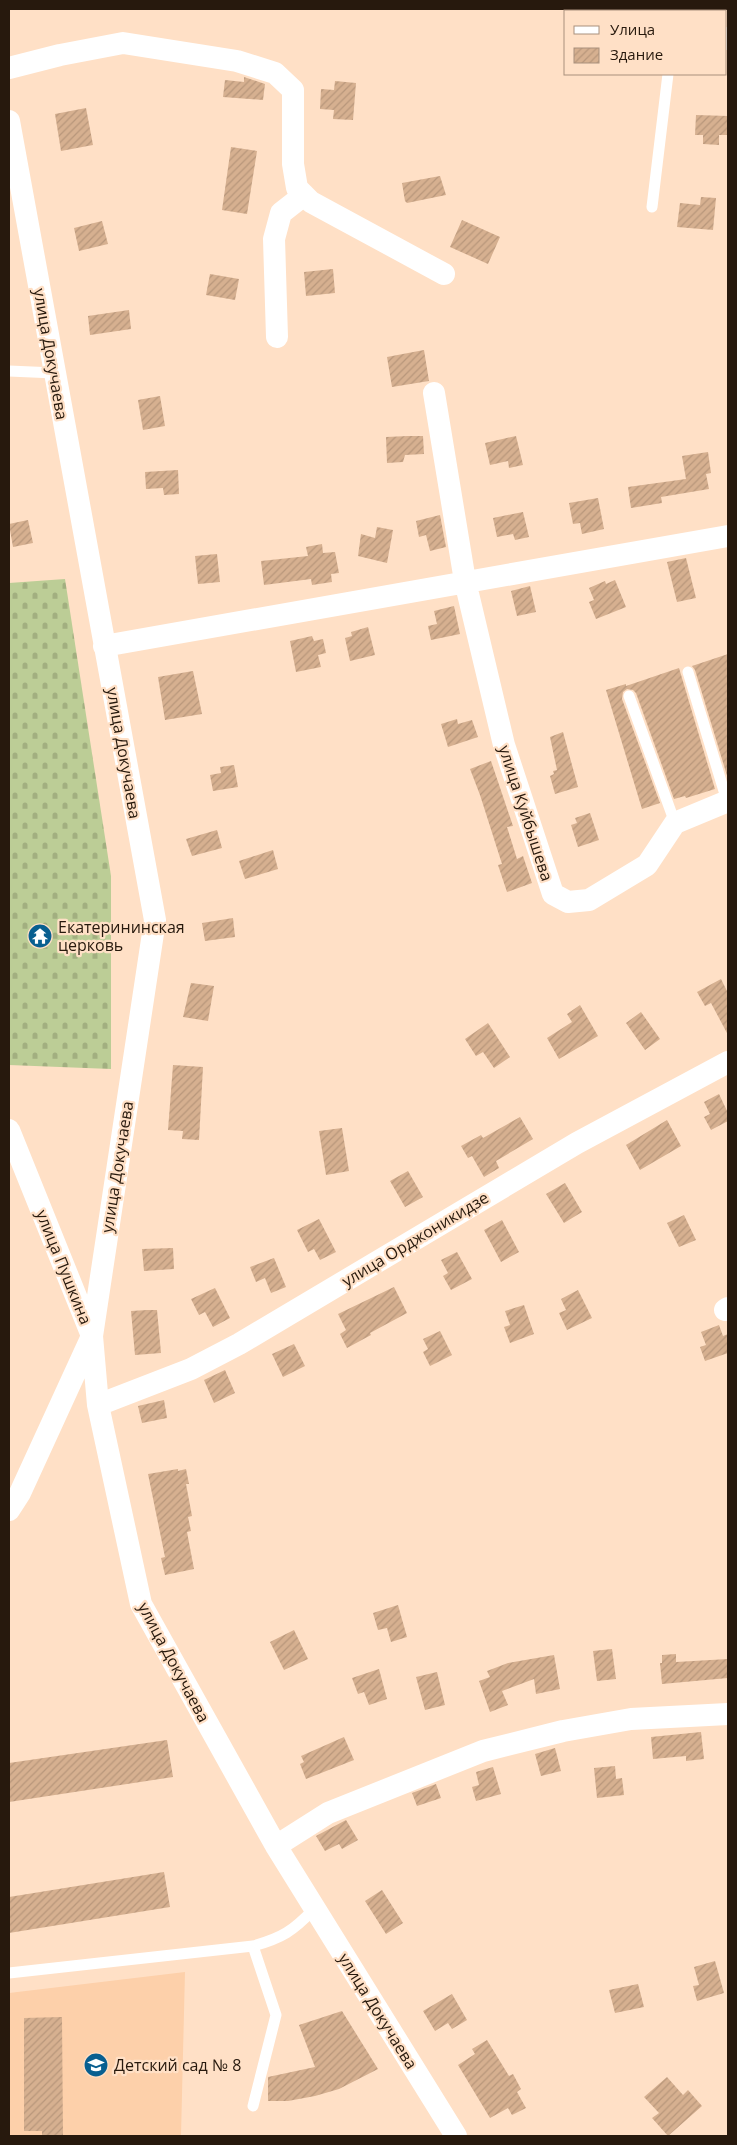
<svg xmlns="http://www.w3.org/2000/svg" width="737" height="2145" font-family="'Open Sans',sans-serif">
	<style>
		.built { fill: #fdd0aa }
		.cemetery { fill: url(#cemetery-stones) }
		.building { fill: url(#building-hatch) }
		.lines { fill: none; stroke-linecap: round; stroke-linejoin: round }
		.service { stroke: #fff; stroke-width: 11 }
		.minor { stroke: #fff; stroke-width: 22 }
		.labels { text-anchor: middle; stroke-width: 4.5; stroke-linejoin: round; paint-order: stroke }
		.street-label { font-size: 16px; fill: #27190d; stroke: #ffe0c6 }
		.poi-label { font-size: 16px; fill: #27190d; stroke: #ffe0c6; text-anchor: start }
	</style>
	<defs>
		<pattern id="cemetery-stones" width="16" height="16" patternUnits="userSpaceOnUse" patternTransform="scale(1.25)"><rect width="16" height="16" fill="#bccd96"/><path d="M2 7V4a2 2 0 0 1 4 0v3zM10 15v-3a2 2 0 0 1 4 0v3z" fill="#a2af80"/></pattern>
		<pattern id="building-hatch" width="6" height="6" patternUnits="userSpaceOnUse" patternTransform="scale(1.25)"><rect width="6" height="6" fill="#d6b090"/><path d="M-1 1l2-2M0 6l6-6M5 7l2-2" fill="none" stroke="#b8977b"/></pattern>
	</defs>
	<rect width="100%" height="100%" fill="#ffe0c6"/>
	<path class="built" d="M 185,1972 L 181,2136 L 9,2136 L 9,1993 Z"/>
	<path class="cemetery" d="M 65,579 L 111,876 L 111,1069 L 9,1065 L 9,583 Z"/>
	<path class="building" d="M 244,77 L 265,84 L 263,100 L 223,97 L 225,80 L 244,82 Z
		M 335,81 L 356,83 L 353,120 L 333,119 L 334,110 L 320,109 L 321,89 L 334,90 Z
		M 86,108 L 93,145 L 61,151 L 55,114 Z
		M 696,115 L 728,116 L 728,135 L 719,135 L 719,145 L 703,144 L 703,135 L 695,135 Z
		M 231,147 L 257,151 L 247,214 L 222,210 Z
		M 440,176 L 446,195 L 407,203 L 405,201 L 402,183 Z
		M 701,197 L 716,198 L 713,230 L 677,227 L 680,203 L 700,205 Z
		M 462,220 L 500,237 L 488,264 L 450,247 Z
		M 102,221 L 108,244 L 79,251 L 74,228 Z
		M 333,269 L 335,293 L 306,296 L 304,272 Z
		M 210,274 L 239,279 L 235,300 L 206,295 Z
		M 129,310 L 131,329 L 90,335 L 88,316 Z
		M 424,350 L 429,381 L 392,387 L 387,357 Z
		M 160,396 L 165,426 L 143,430 L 138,400 Z
		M 408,436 L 423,436 L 424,454 L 405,455 L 403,462 L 387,463 L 386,437 Z
		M 516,436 L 523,465 L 509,468 L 508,461 L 490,465 L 485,443 Z
		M 708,452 L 711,473 L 706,474 L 709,489 L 661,497 L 662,503 L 631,508 L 628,487 L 686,479 L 682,456 Z
		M 178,470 L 179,494 L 164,495 L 163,488 L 146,489 L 145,472 Z
		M 598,498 L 604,529 L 582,534 L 580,523 L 573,524 L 569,503 Z
		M 523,512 L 529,537 L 515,540 L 513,534 L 497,537 L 493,518 Z
		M 440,515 L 446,547 L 430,551 L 426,535 L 419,537 L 416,521 Z
		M 28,520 L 33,543 L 13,547 L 9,524 Z
		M 377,527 L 393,530 L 387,563 L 358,556 L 361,534 L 375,538 Z
		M 322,544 L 323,553 L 335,552 L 339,573 L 331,574 L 332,582 L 312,585 L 311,579 L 264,585 L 261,561 L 308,556 L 306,547 Z
		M 217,554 L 220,582 L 198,584 L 195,556 Z
		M 686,558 L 696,598 L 677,602 L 667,562 Z
		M 615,580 L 626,607 L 596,619 L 589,602 L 594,600 L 589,588 L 605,581 L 606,584 Z
		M 530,586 L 536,612 L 517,616 L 511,591 Z
		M 454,606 L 460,634 L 431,640 L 428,626 L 437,624 L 434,611 Z
		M 368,627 L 375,655 L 350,661 L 345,638 L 352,636 L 351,632 Z
		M 312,636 L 314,641 L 323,639 L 326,653 L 318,655 L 321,667 L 296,672 L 290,641 Z
		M 728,654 L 728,779 L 695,670 L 692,666 Z
		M 679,668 L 715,789 L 686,798 L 685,796 L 674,799 L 636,693 L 633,690 L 627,689 L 623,692 L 622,699 L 660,803 L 642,809 L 606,690 L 626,684 L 626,686 Z
		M 193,671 L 202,714 L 165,720 L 158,677 Z
		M 457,719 L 458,724 L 472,720 L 478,737 L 448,747 L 441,724 Z
		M 563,732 L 578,787 L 555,794 L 550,776 L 554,774 L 553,771 L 557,770 L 550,737 Z
		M 491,761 L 513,826 L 507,827 L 517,859 L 523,856 L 532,883 L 507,892 L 498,865 L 502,864 L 480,795 L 470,769 Z
		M 234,765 L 238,787 L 213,791 L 210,775 L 221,773 L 220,767 Z
		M 590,813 L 599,840 L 578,847 L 571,825 L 577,823 L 575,818 Z
		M 217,830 L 222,848 L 192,856 L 186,839 Z
		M 273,850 L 278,869 L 245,879 L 239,861 Z
		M 233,918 L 235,937 L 205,941 L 202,923 Z
		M 721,979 L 728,993 L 728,1035 L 711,1003 L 705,1006 L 697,992 Z
		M 191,983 L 214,986 L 208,1021 L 183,1017 Z
		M 580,1005 L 598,1036 L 559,1059 L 547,1038 L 572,1022 L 567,1014 Z
		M 641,1012 L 660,1039 L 645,1050 L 626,1023 Z
		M 488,1023 L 510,1057 L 494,1068 L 483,1052 L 476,1056 L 465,1039 Z
		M 173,1065 L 203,1067 L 199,1140 L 182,1139 L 183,1131 L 168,1130 Z
		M 719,1094 L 728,1113 L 728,1121 L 711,1130 L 704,1117 L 710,1114 L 704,1102 Z
		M 520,1117 L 533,1139 L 496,1161 L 499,1168 L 484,1177 L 472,1156 L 468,1158 L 461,1146 L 481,1135 L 483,1138 Z
		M 667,1120 L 681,1146 L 640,1170 L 626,1145 Z
		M 342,1128 L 349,1171 L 326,1175 L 319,1131 Z
		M 408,1171 L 423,1197 L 405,1207 L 390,1181 Z
		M 565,1183 L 582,1212 L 564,1223 L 546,1194 Z
		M 684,1215 L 696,1240 L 679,1247 L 667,1223 Z
		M 319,1219 L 336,1252 L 320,1260 L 314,1249 L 308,1252 L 297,1230 Z
		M 502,1220 L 519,1252 L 501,1262 L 484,1230 Z
		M 173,1248 L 174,1269 L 144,1271 L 142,1249 Z
		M 457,1252 L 472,1279 L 451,1290 L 443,1276 L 448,1273 L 441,1260 Z
		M 274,1258 L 286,1287 L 271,1293 L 265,1278 L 256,1282 L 250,1267 Z
		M 394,1287 L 407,1313 L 370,1333 L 371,1335 L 347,1348 L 340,1334 L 346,1330 L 338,1314 Z
		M 215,1288 L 230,1318 L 213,1327 L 205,1312 L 199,1315 L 191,1299 Z
		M 578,1290 L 592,1318 L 567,1330 L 559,1313 L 566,1310 L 561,1299 Z
		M 524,1305 L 534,1334 L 510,1343 L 504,1327 L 510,1325 L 505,1311 Z
		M 147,1310 L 157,1310 L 161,1353 L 135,1355 L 131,1311 Z
		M 719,1325 L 723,1336 L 728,1334 L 728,1353 L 705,1361 L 700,1347 L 706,1345 L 701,1332 Z
		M 440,1331 L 452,1355 L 430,1366 L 423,1352 L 428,1349 L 423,1339 Z
		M 294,1344 L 305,1366 L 283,1377 L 272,1354 Z
		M 225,1370 L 235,1393 L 214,1403 L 204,1380 Z
		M 164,1400 L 167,1418 L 142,1423 L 138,1406 Z
		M 178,1469 L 178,1471 L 186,1469 L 189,1484 L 186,1484 L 192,1516 L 188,1517 L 191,1531 L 187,1532 L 194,1569 L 165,1575 L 161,1558 L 165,1557 L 148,1474 Z
		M 398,1605 L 407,1637 L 391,1642 L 387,1628 L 378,1630 L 373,1613 Z
		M 294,1630 L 308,1659 L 284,1670 L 270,1642 Z
		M 612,1649 L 616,1679 L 597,1681 L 593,1651 Z
		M 676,1654 L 676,1662 L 728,1659 L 728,1678 L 662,1684 L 660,1663 L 662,1663 L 662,1655 Z
		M 554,1655 L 560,1689 L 536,1694 L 534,1679 L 502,1691 L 508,1705 L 490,1712 L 479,1681 L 490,1677 L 487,1671 L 508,1663 Z
		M 379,1669 L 387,1699 L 369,1705 L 364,1692 L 358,1694 L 352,1678 Z
		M 437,1672 L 445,1705 L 425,1710 L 416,1677 Z
		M 701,1732 L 704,1759 L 686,1761 L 686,1756 L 653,1759 L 651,1737 Z
		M 344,1737 L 354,1760 L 306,1779 L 300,1764 L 304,1762 L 301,1756 Z
		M 167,1740 L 173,1777 L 9,1802 L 9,1763 Z
		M 555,1748 L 561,1771 L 541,1776 L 535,1754 Z
		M 615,1766 L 616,1779 L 622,1778 L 624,1795 L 597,1798 L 594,1768 Z
		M 493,1767 L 501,1794 L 476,1801 L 472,1787 L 479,1785 L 476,1772 Z
		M 436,1784 L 441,1798 L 417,1806 L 412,1793 Z
		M 346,1820 L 358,1840 L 342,1849 L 339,1844 L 325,1851 L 316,1836 Z
		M 164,1872 L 170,1907 L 9,1933 L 9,1897 Z
		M 382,1890 L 403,1923 L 386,1934 L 365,1901 Z
		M 715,1961 L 724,1993 L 697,2001 L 693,1986 L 699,1985 L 694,1967 Z
		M 638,1984 L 644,2007 L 615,2013 L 609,1990 Z
		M 452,1994 L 467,2020 L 452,2029 L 448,2023 L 435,2031 L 423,2011 Z
		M 342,2011 L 378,2069 L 339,2089 L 315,2096 L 288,2101 L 268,2101 L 268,2077 L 315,2067 L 299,2025 Z
		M 62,2017 L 63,2136 L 42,2136 L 42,2131 L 24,2131 L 24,2018 Z
		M 487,2040 L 509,2076 L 513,2074 L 521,2089 L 517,2092 L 526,2108 L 512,2115 L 508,2108 L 490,2118 L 458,2065 L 475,2054 L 472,2049 Z
		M 667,2077 L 683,2095 L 688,2090 L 702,2106 L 668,2136 L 652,2118 L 659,2113 L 644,2097 Z"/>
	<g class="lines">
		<path class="service" d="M 652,207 L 668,74
			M 9,371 L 55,373
			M 688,672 L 727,801
			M 629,696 L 675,823
			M 9,1973 L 253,1946 C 282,1938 293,1931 314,1909
			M 253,2106 L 276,2015 L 253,1946"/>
		<path class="minor" d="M 664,9 L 666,11
			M 726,39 L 728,38
			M 9,68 L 60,55 L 123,43 L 237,61 L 275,73 L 293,90 L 293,164 L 297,188 L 311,202 L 444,274
			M 9,121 L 155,920 L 92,1336 L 98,1405 L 141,1604 L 276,1846 L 456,2136
			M 277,337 L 274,239 L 281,213 L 304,195
			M 434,393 L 465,581 L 504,745 L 553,894 L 568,902 L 589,900 L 647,865 L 675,823 L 728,801
			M 104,646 L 728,536
			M 9,1130 L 92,1336 L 20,1493 L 9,1510
			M 725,1310 L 728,1308
			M 98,1405 L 191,1369 L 239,1344 L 577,1143 L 728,1062
			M 276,1846 L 328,1813 L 483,1751 L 563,1731 L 631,1719 L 728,1714"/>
	</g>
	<defs>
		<symbol id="temple-disc" viewBox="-11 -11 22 22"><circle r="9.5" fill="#085f90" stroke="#ffe0c6"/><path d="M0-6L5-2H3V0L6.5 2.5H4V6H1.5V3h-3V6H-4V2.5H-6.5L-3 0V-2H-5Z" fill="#fff"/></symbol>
		<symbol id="school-disc" viewBox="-11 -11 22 22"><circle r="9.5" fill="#085f90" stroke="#ffe0c6"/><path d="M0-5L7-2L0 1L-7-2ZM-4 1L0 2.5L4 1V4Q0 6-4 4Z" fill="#fff"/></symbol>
	</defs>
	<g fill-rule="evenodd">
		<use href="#temple-disc" x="26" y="922" width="28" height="28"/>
		<use href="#school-disc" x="82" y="2051" width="28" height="28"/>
	</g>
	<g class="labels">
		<g class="street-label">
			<text transform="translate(51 354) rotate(80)" y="6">улица Докучаева</text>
			<text transform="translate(124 753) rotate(80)" y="6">улица Докучаева</text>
			<text transform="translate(526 813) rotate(72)" y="6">улица Куйбышева</text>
			<text transform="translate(117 1167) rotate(-81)" y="6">улица Докучаева</text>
			<text transform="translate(415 1239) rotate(-31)" y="6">улица Орджоникидзе</text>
			<text transform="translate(64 1267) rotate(68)" y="6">улица Пушкина</text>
			<text transform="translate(174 1662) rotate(62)" y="6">улица Докучаева</text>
			<text transform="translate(378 2011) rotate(58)" y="6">улица Докучаева</text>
		</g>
		<g class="poi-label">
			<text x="58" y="933">Екатерининская<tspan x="58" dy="18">церковь</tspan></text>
			<text x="114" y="2071">Детский сад № 8</text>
		</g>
	</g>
	<rect width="737" height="2145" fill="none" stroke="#27190d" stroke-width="20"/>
	<rect x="564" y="10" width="162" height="65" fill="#ffe0c6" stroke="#a9907c"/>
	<rect x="574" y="26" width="25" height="8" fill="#ffffff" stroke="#a9907c"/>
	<text x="610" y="35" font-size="15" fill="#27190d">Улица</text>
	<rect x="574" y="48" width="25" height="15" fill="url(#building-hatch)" stroke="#a9907c"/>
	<text x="610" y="60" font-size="15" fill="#27190d">Здание</text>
</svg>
